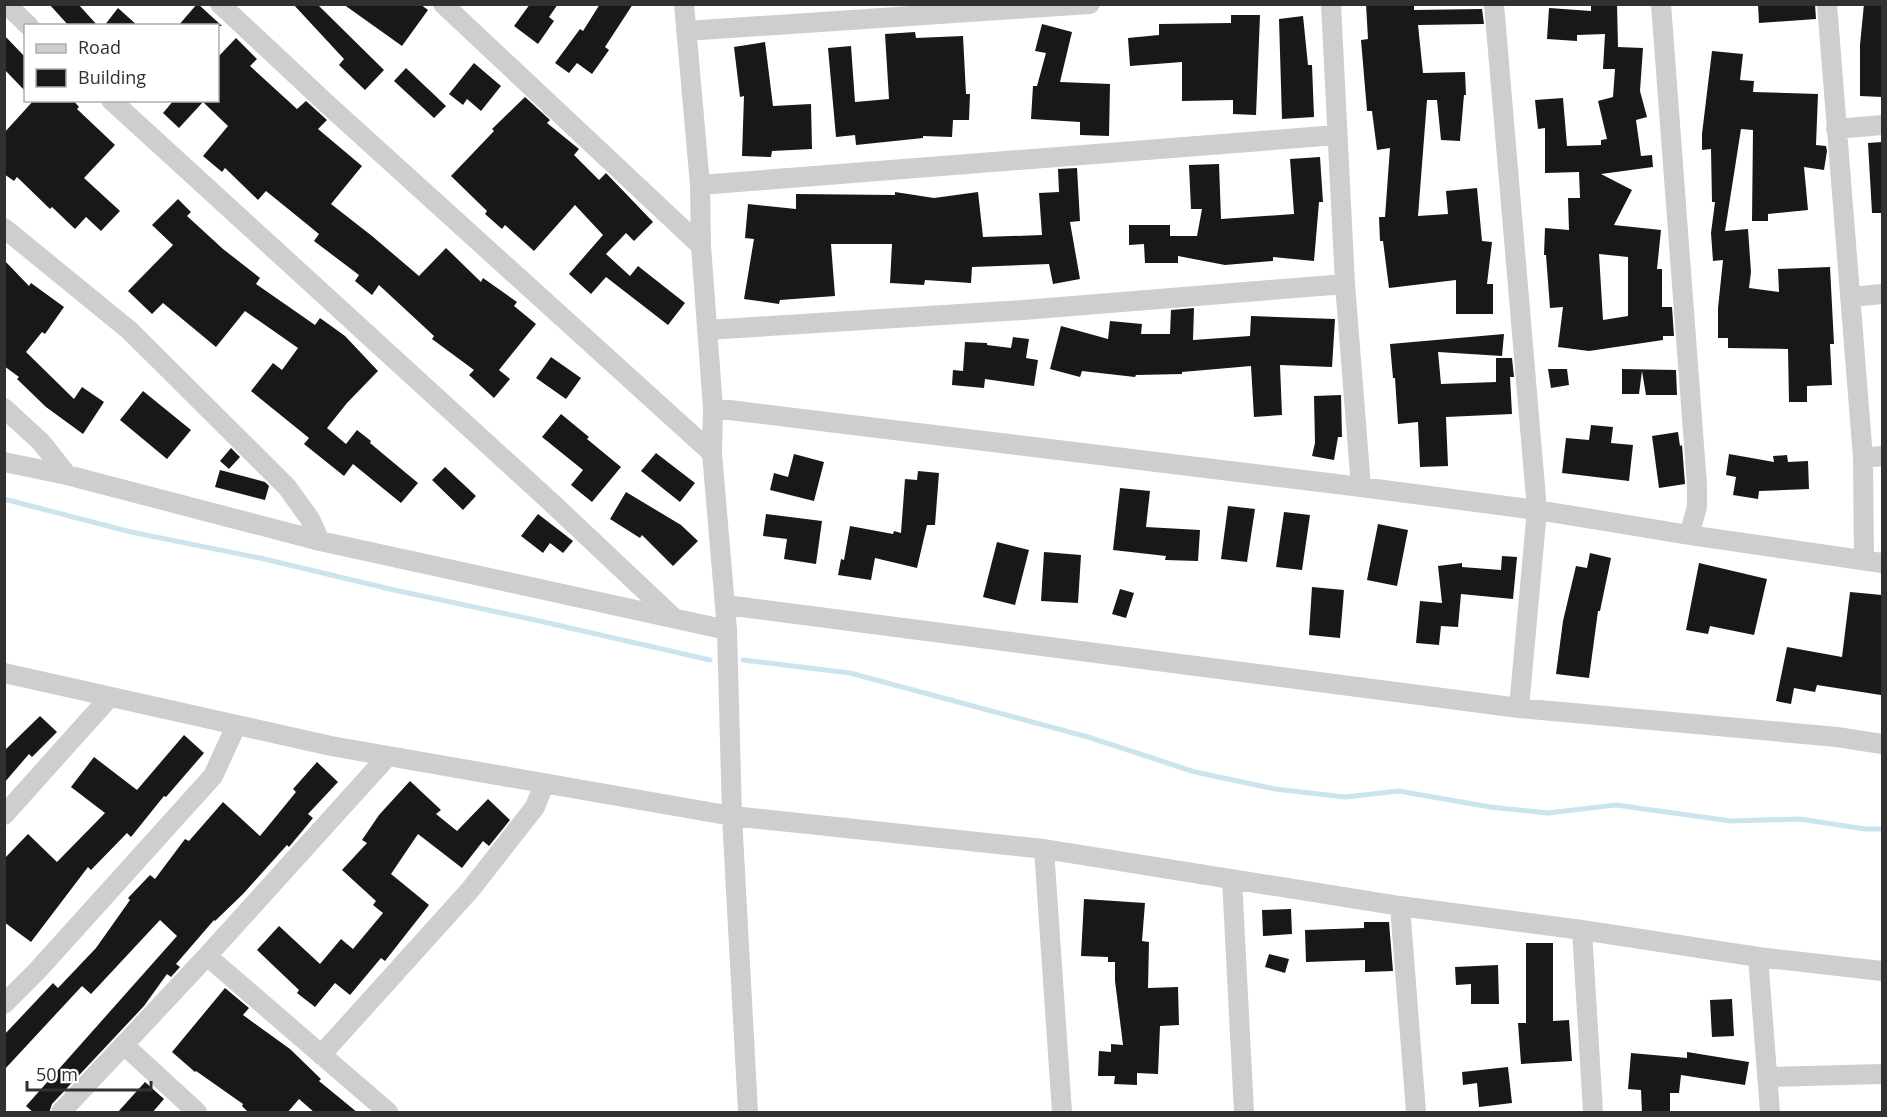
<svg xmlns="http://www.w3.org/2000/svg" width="1887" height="1117" font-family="'Open Sans',sans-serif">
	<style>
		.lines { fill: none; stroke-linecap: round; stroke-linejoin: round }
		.stream { stroke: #cbe4ee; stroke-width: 5 }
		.building { fill: #181818; fill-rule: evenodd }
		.street { stroke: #cecece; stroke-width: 20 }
	</style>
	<rect width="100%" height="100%" fill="#fff"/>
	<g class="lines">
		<path class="stream" d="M 4,499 L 131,532 L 260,558 L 394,590 L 535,620 L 710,660
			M 743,660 L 850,673 L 1088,737 L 1195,772 L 1275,789 L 1345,797 L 1399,791 L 1490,807 L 1548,813 L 1616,805 L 1731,821 L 1800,819 L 1865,829 L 1882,829"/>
	</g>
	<path class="building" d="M 49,4 L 78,4 L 98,26 L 69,26 Z
		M 197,4 L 198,4 L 222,26 L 178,26 Z
		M 293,4 L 317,4 L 384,70 L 365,90 L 339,65 L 344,59 Z
		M 343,4 L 420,4 L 428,10 L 402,46 Z
		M 530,4 L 558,4 L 549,17 L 554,21 L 538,44 L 514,26 Z
		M 600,4 L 633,4 L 605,47 L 609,50 L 592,74 L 577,63 L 569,73 L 555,63 L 580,29 L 583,31 Z
		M 1366,4 L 1414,4 L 1414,10 L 1482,9 L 1484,24 L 1418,25 L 1423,73 L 1465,72 L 1466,95 L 1464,95 L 1460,141 L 1441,140 L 1437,100 L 1427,100 L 1418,216 L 1448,214 L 1446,191 L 1477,188 L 1482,241 L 1492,242 L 1487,284 L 1493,284 L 1493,314 L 1456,314 L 1456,280 L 1389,288 L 1383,241 L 1380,241 L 1379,217 L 1385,217 L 1390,148 L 1377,150 L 1372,111 L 1367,111 L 1361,40 L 1368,39 Z
		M 1591,4 L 1617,4 L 1618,47 L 1643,48 L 1640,91 L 1647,117 L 1636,120 L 1641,156 L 1652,155 L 1653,167 L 1601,174 L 1632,190 L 1614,225 L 1661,230 L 1657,269 L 1662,269 L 1662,307 L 1672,307 L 1674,336 L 1663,336 L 1663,340 L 1589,351 L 1558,347 L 1563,307 L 1550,308 L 1546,255 L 1544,255 L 1545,228 L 1569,230 L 1568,198 L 1580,198 L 1579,172 L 1545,173 L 1545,128 L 1538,129 L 1535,100 L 1563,98 L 1567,146 L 1601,145 L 1601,140 L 1607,139 L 1598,101 L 1613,97 L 1615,69 L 1603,69 L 1605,34 L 1577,35 L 1577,41 L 1547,39 L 1549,8 L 1591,11 ZM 1599,254 L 1628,257 L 1628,316 L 1603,320 Z
		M 1758,4 L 1815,4 L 1816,19 L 1759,23 Z
		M 1864,4 L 1882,4 L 1882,97 L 1860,96 L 1860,45 Z
		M 118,8 L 138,26 L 104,26 Z
		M 1231,15 L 1260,15 L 1256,115 L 1233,114 L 1233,100 L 1182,101 L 1182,62 L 1130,66 L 1128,38 L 1159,35 L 1159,24 L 1231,23 Z
		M 1303,16 L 1308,65 L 1312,65 L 1314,117 L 1282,119 L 1279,19 Z
		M 1042,24 L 1072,32 L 1060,82 L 1110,84 L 1109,136 L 1080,135 L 1080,122 L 1031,119 L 1033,86 L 1037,86 L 1046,53 L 1035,51 Z
		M 915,32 L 916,38 L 963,36 L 966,94 L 970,94 L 969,120 L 953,120 L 952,137 L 923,136 L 923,138 L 856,145 L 855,135 L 836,137 L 828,48 L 851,46 L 855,102 L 889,99 L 885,34 Z
		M 4,35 L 26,58 L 26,92 L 4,69 Z
		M 236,38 L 257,59 L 250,66 L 297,109 L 306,101 L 327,120 L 318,129 L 362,166 L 331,204 L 372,236 L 419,276 L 446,248 L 481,282 L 483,278 L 517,302 L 514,306 L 536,324 L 499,370 L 510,379 L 494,398 L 469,375 L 474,370 L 432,339 L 434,336 L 379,285 L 372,295 L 355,281 L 359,275 L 314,241 L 319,234 L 266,191 L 258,200 L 225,168 L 222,172 L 203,156 L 228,126 L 203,102 L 179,128 L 163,113 L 174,100 L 218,100 L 218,57 Z
		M 765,42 L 773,106 L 811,104 L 812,149 L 772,151 L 771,157 L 742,156 L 744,96 L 740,97 L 734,47 Z
		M 1712,51 L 1743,54 L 1740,80 L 1754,81 L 1753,92 L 1818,94 L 1816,145 L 1826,146 L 1827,151 L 1824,170 L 1804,167 L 1808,210 L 1768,214 L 1768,221 L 1752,221 L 1753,130 L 1741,129 L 1725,231 L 1748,229 L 1751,272 L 1749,288 L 1779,292 L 1778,269 L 1830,267 L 1834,344 L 1830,344 L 1832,385 L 1807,386 L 1807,402 L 1789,402 L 1788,349 L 1728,348 L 1728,338 L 1718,338 L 1718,308 L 1723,260 L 1713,261 L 1711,233 L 1715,202 L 1712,202 L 1711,149 L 1702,150 L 1702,134 Z
		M 474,63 L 501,86 L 481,111 L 467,99 L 463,105 L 449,94 Z
		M 406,68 L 446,106 L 434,118 L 394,81 Z
		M 525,97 L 550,120 L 547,123 L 579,149 L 574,155 L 599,180 L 606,173 L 653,222 L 634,241 L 626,233 L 606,254 L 630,276 L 638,266 L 685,303 L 668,325 L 606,277 L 591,294 L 569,274 L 603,235 L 575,205 L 534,251 L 505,225 L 502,229 L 485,214 L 487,211 L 451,176 L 494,131 L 492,129 Z
		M 34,100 L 73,100 L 79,107 L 77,109 L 115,145 L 84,178 L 120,211 L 101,231 L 86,217 L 75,229 L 52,207 L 50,209 L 17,177 L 14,181 L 4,174 L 4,133 Z
		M 1882,142 L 1882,213 L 1872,213 L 1868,143 Z
		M 1320,157 L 1323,202 L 1319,202 L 1314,261 L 1273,257 L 1273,261 L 1225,265 L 1178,256 L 1178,263 L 1145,263 L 1144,244 L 1129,245 L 1129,225 L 1170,225 L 1170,236 L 1197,236 L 1202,209 L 1191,209 L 1189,165 L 1219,164 L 1221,219 L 1294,214 L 1290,159 Z
		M 1077,168 L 1080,221 L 1070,222 L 1080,279 L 1053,284 L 1049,264 L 972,267 L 971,283 L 925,280 L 924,285 L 890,283 L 892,244 L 831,244 L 835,296 L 780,300 L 779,304 L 744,299 L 754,239 L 745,238 L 748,204 L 796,209 L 796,194 L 895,195 L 895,192 L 934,198 L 978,192 L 983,237 L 1042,235 L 1039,193 L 1059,192 L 1058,169 Z
		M 178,199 L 191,212 L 187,216 L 223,249 L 260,278 L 256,284 L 315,325 L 320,318 L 345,336 L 378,371 L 347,403 L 327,428 L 346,444 L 357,430 L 371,441 L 370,443 L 418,483 L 401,503 L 353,464 L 344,476 L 304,444 L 309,438 L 251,391 L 273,363 L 282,370 L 298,348 L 245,311 L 216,347 L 163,303 L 152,314 L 128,291 L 173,245 L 152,225 Z
		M 4,260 L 29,286 L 31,283 L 64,307 L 45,334 L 42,332 L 26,352 L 74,399 L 82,387 L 104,402 L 83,434 L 46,407 L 17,379 L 19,377 L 4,366 Z
		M 1194,308 L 1193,340 L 1250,336 L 1251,316 L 1335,319 L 1332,367 L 1280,365 L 1282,415 L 1254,417 L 1251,366 L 1182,372 L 1182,374 L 1136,375 L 1135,377 L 1082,371 L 1080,377 L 1050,369 L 1061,326 L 1108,339 L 1110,321 L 1142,324 L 1141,334 L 1170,334 L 1171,310 Z
		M 1504,334 L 1502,356 L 1438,352 L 1441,384 L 1496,382 L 1496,358 L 1512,358 L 1514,377 L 1510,377 L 1512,414 L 1446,417 L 1448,466 L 1420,467 L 1418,422 L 1398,424 L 1395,378 L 1393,378 L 1390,344 Z
		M 1013,337 L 1029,339 L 1026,358 L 1038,360 L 1034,386 L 985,379 L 984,388 L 952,385 L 953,370 L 963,371 L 965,342 L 987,343 L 987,345 L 1011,348 Z
		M 551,357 L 581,378 L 566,399 L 536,378 Z
		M 1548,369 L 1567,369 L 1569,385 L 1551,388 Z
		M 1622,369 L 1676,370 L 1677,395 L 1646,395 L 1642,371 L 1639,394 L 1622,394 Z
		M 143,391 L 191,430 L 167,459 L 120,420 Z
		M 1341,395 L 1342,437 L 1338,437 L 1334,460 L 1312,456 L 1315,443 L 1314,396 Z
		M 561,414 L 589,437 L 587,439 L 621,467 L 592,502 L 571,485 L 583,470 L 542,437 Z
		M 1591,425 L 1613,427 L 1611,443 L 1633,445 L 1629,481 L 1562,473 L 1566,438 L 1589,440 Z
		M 1678,432 L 1680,446 L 1682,445 L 1685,484 L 1659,488 L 1652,436 Z
		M 231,448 L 240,457 L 229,469 L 220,461 Z
		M 656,453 L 695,483 L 680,502 L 641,471 Z
		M 794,454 L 824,462 L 814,501 L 770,490 L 774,473 L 788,477 Z
		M 1729,454 L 1774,462 L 1773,456 L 1787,455 L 1788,462 L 1808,461 L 1809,489 L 1759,491 L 1758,499 L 1733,495 L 1736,477 L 1726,475 Z
		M 445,467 L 476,496 L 463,510 L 432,480 Z
		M 220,470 L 265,482 L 269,486 L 265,500 L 215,487 Z
		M 918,471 L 939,473 L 935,525 L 927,525 L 917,568 L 875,558 L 871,580 L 838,575 L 841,559 L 844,560 L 850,526 L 893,534 L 894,531 L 901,533 L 905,479 L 917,480 Z
		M 1120,488 L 1150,491 L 1146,527 L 1200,530 L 1198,561 L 1165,560 L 1166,556 L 1113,550 Z
		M 626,492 L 681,525 L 698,541 L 673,566 L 642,535 L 640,538 L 610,519 Z
		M 1228,506 L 1255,509 L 1247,562 L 1221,559 Z
		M 1284,512 L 1310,515 L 1302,570 L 1276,567 Z
		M 538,514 L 573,541 L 563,553 L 550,543 L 543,553 L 521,536 Z
		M 766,514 L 822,521 L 816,564 L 784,559 L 787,539 L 763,536 Z
		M 1378,524 L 1408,530 L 1397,586 L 1367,580 Z
		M 997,542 L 1029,550 L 1015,605 L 983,597 Z
		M 1044,552 L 1081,555 L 1078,603 L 1041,601 Z
		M 1590,553 L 1611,558 L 1600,611 L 1598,611 L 1589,678 L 1556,674 L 1563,621 L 1576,566 L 1587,568 Z
		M 1502,556 L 1517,557 L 1513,599 L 1461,594 L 1458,627 L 1441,626 L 1439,645 L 1416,643 L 1420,601 L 1442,603 L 1438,566 L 1462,563 L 1462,567 L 1501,570 Z
		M 1699,563 L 1767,579 L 1754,635 L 1710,626 L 1708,634 L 1686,630 Z
		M 1312,587 L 1344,590 L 1340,638 L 1309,635 Z
		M 1120,589 L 1134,593 L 1126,618 L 1112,614 Z
		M 1850,592 L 1882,595 L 1882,683 L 1881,695 L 1817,685 L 1815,692 L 1794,688 L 1791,704 L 1776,701 L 1787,647 L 1842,657 Z
		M 40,716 L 57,732 L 32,757 L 29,754 L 4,783 L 4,751 Z
		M 184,735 L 204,753 L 166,797 L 164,796 L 131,837 L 127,833 L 91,870 L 88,867 L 31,942 L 4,922 L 4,859 L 28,834 L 57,862 L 105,813 L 71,787 L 94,757 L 137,790 Z
		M 317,762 L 338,782 L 308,814 L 313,818 L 289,847 L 287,845 L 243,894 L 215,921 L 214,920 L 176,964 L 180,967 L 171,977 L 167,974 L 144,1006 L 52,1104 L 49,1113 L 34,1113 L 26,1106 L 177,936 L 160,920 L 91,994 L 82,986 L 4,1070 L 4,1035 L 53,983 L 58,988 L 96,948 L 130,900 L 128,898 L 150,875 L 155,879 L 185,839 L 189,841 L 223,802 L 260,836 L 296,792 L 293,789 Z
		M 410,781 L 441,810 L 436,814 L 457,831 L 488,799 L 510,820 L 489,846 L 483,841 L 462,868 L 418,834 L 391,874 L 429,905 L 385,961 L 381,958 L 350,995 L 335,983 L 315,1007 L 297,993 L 299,990 L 257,950 L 279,926 L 320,964 L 341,939 L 353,949 L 383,913 L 373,905 L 376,901 L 342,870 L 367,843 L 362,840 L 379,815 Z
		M 1084,899 L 1145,903 L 1142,941 L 1149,942 L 1148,988 L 1178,987 L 1179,1025 L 1160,1026 L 1158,1074 L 1137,1073 L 1137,1085 L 1114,1084 L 1115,1076 L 1098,1076 L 1099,1051 L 1111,1052 L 1111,1044 L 1123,1045 L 1115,981 L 1115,962 L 1108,962 L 1108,957 L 1081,956 Z
		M 1291,909 L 1292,934 L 1263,936 L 1262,910 Z
		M 1364,922 L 1389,922 L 1393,971 L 1365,972 L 1365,960 L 1306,962 L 1305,930 L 1364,928 Z
		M 1526,943 L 1553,943 L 1553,1021 L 1569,1020 L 1572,1061 L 1521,1064 L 1518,1023 L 1526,1023 Z
		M 1269,954 L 1289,959 L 1285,973 L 1265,967 Z
		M 1498,965 L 1499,1004 L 1471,1004 L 1471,984 L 1456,985 L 1455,967 Z
		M 225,988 L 249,1008 L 243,1015 L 290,1049 L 321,1079 L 319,1081 L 358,1113 L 315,1113 L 299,1099 L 287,1113 L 249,1113 L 242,1106 L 243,1104 L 196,1071 L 195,1072 L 172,1052 Z
		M 1732,999 L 1734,1036 L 1712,1037 L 1710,1000 Z
		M 1687,1052 L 1749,1062 L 1745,1085 L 1681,1075 L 1679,1093 L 1670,1093 L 1670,1113 L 1642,1113 L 1641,1090 L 1628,1089 L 1631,1053 L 1687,1058 Z
		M 1508,1067 L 1512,1103 L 1479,1107 L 1477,1083 L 1463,1085 L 1462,1072 Z
		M 145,1082 L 164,1099 L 152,1113 L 117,1113 Z"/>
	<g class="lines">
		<path class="street" d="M 6,4 L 29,26
			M 220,4 L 327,104 L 712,453
			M 443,4 L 701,246
			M 684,4 L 700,185 L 701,246 L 713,408 L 712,453 L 727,630 L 732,816 L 748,1112
			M 1331,4 L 1345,284 L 1361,487
			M 1494,4 L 1537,510 L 1519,708
			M 1661,4 L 1697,485 L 1697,507 L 1689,535
			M 1827,4 L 1863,458 L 1864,560
			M 686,31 L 1090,4
			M 111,100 L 553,504 L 674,618
			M 1836,129 L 1882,125
			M 700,185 L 1337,135
			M 4,228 L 129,330 L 287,487 L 310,519 L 320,541
			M 1851,297 L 1882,294
			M 707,330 L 1023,310 L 1345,284
			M 4,408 L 41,442 L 67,475
			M 713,408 L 1361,487 L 1537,510 L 1689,535 L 1882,563
			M 1863,458 L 1882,456
			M 4,462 L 67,475 L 320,541 L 727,630
			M 726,605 L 1519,708 L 1837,737 L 1882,744
			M 4,673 L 331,746 L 732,816 L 1044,849 L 1400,906 L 1582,930 L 1758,957 L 1882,971
			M 4,815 L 109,698
			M 1044,849 L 1062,1112
			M 1232,879 L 1244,1112
			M 1400,906 L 1416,1112
			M 1582,930 L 1593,1112
			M 207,956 L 388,1112
			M 1758,957 L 1770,1112
			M 4,1004 L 37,971 L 213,776 L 236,726
			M 124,1045 L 197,1112
			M 321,1055 L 470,890 L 535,807 L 544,784
			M 1767,1077 L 1882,1074
			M 61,1112 L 207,956 L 387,757"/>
	</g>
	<rect width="1887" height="1117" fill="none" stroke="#313131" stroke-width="12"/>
	<rect x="24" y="24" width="195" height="78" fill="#ffffff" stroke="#adadad" stroke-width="1.5"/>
	<rect x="36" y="44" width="30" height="9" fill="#cecece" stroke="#adadad" stroke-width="1.5"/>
	<text x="78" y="54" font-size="18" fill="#313131">Road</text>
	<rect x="36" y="69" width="30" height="18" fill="#181818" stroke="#adadad" stroke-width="1.5"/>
	<text x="78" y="84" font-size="18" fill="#313131">Building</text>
	<path d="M27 1081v9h124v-9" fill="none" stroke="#313131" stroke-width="3"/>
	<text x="36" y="1081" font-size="18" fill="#313131" stroke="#ffffff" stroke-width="4.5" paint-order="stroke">50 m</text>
</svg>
